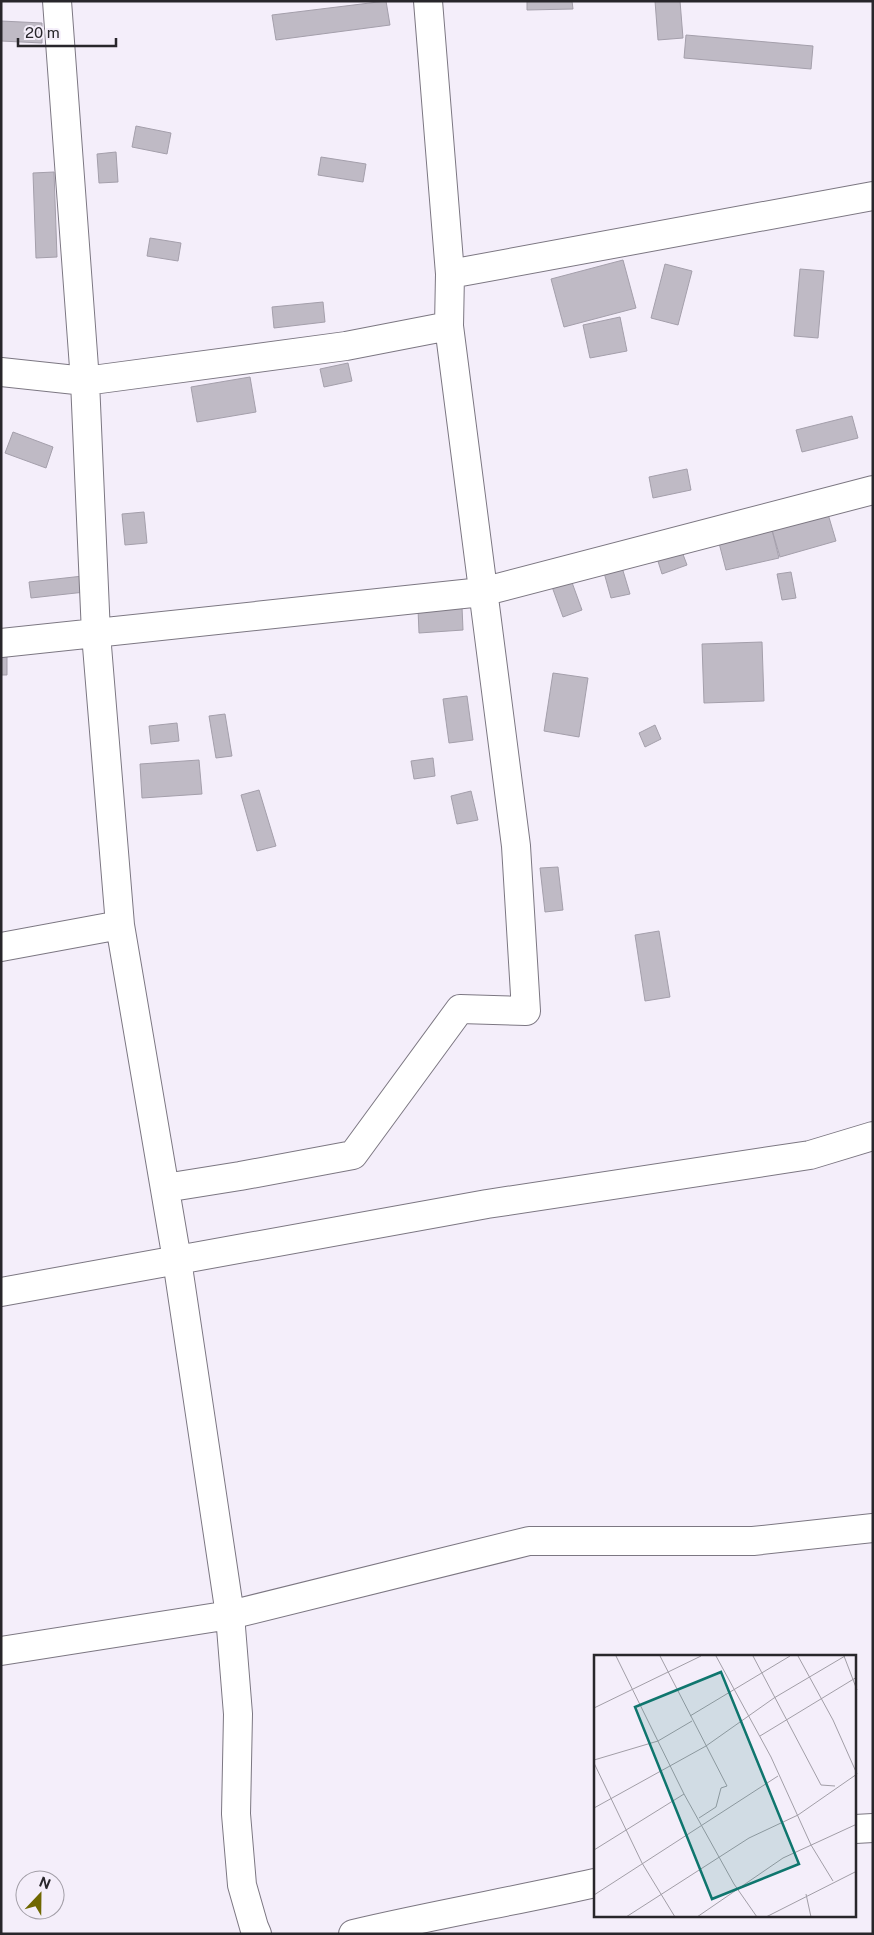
<svg xmlns="http://www.w3.org/2000/svg" width="874" height="1935" font-family="'Public Sans',sans-serif">
	<style>
		.building { fill: #bfbac5; stroke: #a49fab }
		.lines { fill: none; stroke-linecap: round; stroke-linejoin: round }
		.minor-casing { stroke: #7c7782; stroke-width: 30 }
		.minor { stroke: #fff; stroke-width: 28 }
		.inset-road { fill: none; stroke: #a29ea7; stroke-width: 1 }
		.view { fill: #0f766e; fill-opacity: 0.15; stroke: #0f766e; stroke-width: 2.5 }
		.inset-edge { fill: none; stroke: #28262b; stroke-width: 2.5 }
	</style>
	<rect width="100%" height="100%" fill="#f4eefa"/>
	<path class="building" d="M 386,1 L 390,25 L 276,40 L 272,15 Z
		M 527,1 L 572,1 L 573,9 L 527,10 Z
		M 655,1 L 680,1 L 683,38 L 658,40 Z
		M 1,21 L 42,23 L 42,43 L 1,41 Z
		M 686,35 L 813,46 L 811,69 L 684,58 Z
		M 136,126 L 171,133 L 167,154 L 132,147 Z
		M 116,152 L 118,182 L 99,183 L 97,154 Z
		M 321,157 L 366,164 L 363,182 L 318,175 Z
		M 54,172 L 57,257 L 36,258 L 33,173 Z
		M 150,238 L 181,243 L 178,261 L 147,256 Z
		M 623,260 L 636,308 L 564,327 L 551,279 Z
		M 665,264 L 692,271 L 678,325 L 651,318 Z
		M 800,269 L 824,271 L 818,338 L 794,336 Z
		M 323,302 L 325,322 L 274,328 L 272,307 Z
		M 620,317 L 627,351 L 590,358 L 583,325 Z
		M 348,363 L 352,381 L 324,387 L 320,369 Z
		M 250,377 L 256,412 L 197,422 L 191,387 Z
		M 852,416 L 858,438 L 802,452 L 796,430 Z
		M 13,432 L 53,447 L 46,468 L 5,453 Z
		M 687,469 L 691,490 L 653,498 L 649,477 Z
		M 144,512 L 147,543 L 125,545 L 122,514 Z
		M 828,514 L 836,541 L 780,557 L 772,530 Z
		M 772,530 L 779,558 L 726,570 L 719,543 Z
		M 681,549 L 687,565 L 662,574 L 657,558 Z
		M 621,564 L 630,594 L 611,598 L 603,569 Z
		M 791,572 L 796,598 L 782,600 L 777,574 Z
		M 83,576 L 85,592 L 31,598 L 29,582 Z
		M 570,577 L 582,610 L 563,617 L 551,584 Z
		M 462,607 L 463,630 L 419,633 L 418,609 Z
		M 762,642 L 764,701 L 704,703 L 702,644 Z
		M 1,654 L 7,654 L 7,675 L 1,675 Z
		M 553,673 L 588,678 L 579,737 L 544,731 Z
		M 467,696 L 473,740 L 449,743 L 443,699 Z
		M 225,714 L 232,756 L 216,758 L 209,716 Z
		M 177,723 L 179,741 L 151,744 L 149,726 Z
		M 655,725 L 661,739 L 645,747 L 639,733 Z
		M 433,758 L 435,776 L 414,779 L 411,761 Z
		M 199,760 L 202,794 L 142,798 L 140,764 Z
		M 259,790 L 276,846 L 257,851 L 241,795 Z
		M 471,791 L 478,820 L 457,824 L 451,796 Z
		M 558,867 L 563,910 L 545,912 L 540,868 Z
		M 659,931 L 670,997 L 645,1001 L 635,935 Z"/>
	<g class="lines">
		<defs>
			<path id="minor" d="M 57,1 L 85,381 L 96,634 L 120,925 L 177,1260 L 230,1615 L 238,1714 L 236,1814 L 242,1885 L 254,1927 L 257,1934
				M 450,274 L 873,196
				M 1,372 L 85,381 L 346,346 L 449,326
				M 1,643 L 482,592 L 873,490
				M 1,947 L 120,925
				M 165,1188 L 240,1176 L 353,1155 L 460,1009 L 526,1011 L 516,846 L 449,326 L 450,274 L 428,1
				M 1,1292 L 487,1204 L 810,1155 L 873,1136
				M 1,1651 L 230,1615 L 529,1541 L 753,1541 L 873,1528
				M 855,1829 L 873,1828
				M 353,1934 C 433,1915 515,1901 595,1883"/>
		</defs>
		<use href="#minor" class="minor-casing"/>
		<use href="#minor" class="minor"/>
	</g>
	<g transform="translate(594 1655)">
		<rect width="262" height="262" fill="#f4eefa"/>
		<path class="inset-road" d="M 22,1 L 90,139 L 140,229 L 163,262M 66,1 L 133,131 L 127,133 L 122,152 L 105,163M 122,1 L 177,102 L 217,190 L 239,226M 159,1 L 227,130 L 241,131M 204,1 L 239,65 L 263,119M 250,1 L 263,35M 0,53 L 107,1M 96,61 L 196,1M 166,81 L 263,22M 0,105 L 64,86 L 98,66M 0,108 L 48,208 L 81,262M 0,153 L 112,91 L 180,43 L 251,1M 0,195 L 90,139M 212,239 L 217,262M 0,240 L 184,121M 32,262 L 155,183 L 204,160 L 263,119M 103,262 L 189,203 L 263,169M 172,262 L 263,216"/>
		<path class="view" d="M 127,17 L 205,209 L 118,244 L 41,52 Z"/>
		<rect width="262" height="262" class="inset-edge"/>
	</g>
	<rect width="874" height="1935" fill="none" stroke="#28262b" stroke-width="5"/>
	<g transform="translate(40 1895) rotate(22)"><circle r="24" fill="#f4eefa" stroke="#a29ea7"/>
	<path d="M0-4L9 19L0 12L-9 19Z" fill="#6f6700"/>
	<text y="-8" font-size="14" font-weight="bold" text-anchor="middle" fill="#28262b">N</text>
	</g>
	<path d="M18 38v8h98v-8" fill="none" stroke="#28262b" stroke-width="2.5"/>
	<text x="25" y="38" font-size="15" fill="#28262b" stroke="#f4eefa" stroke-width="4" paint-order="stroke">20 m</text>
</svg>
